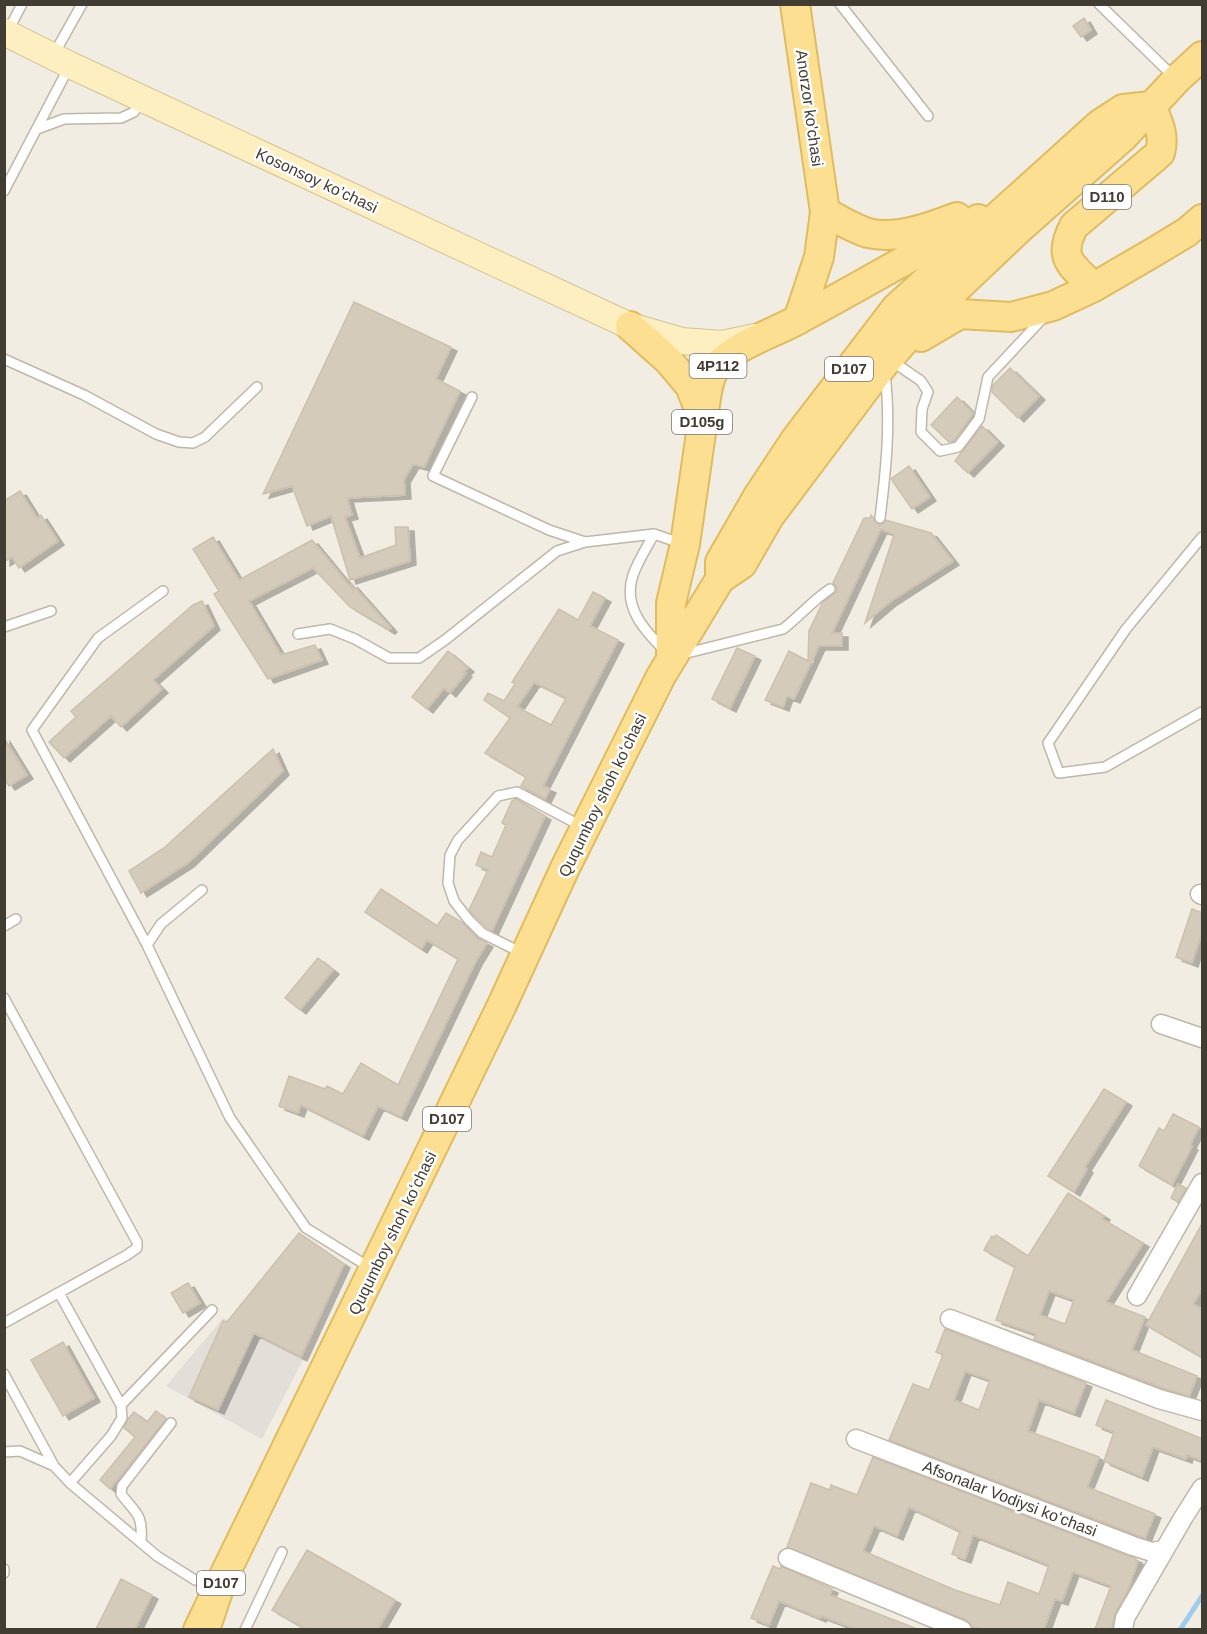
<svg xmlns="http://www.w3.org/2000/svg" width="1207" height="1634" font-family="Arial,sans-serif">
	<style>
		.industrial { fill: #e3ded8 }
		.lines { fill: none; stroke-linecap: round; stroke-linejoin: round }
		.stream { stroke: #9eccee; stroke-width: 5 }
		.building { fill: #d5cbbb; stroke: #cdc0ac; stroke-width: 1.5; fill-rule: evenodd; filter: url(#shadow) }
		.lane-casing { stroke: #bfb7a8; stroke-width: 12 }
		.street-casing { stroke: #bfb7a8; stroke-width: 21 }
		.secondary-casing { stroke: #d4c395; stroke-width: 28 }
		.primary-casing { stroke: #e0bc61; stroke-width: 32 }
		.lane { stroke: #fff; stroke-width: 9 }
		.street { stroke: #fff; stroke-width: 18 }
		.secondary { stroke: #fdefc0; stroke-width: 26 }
		.primary { stroke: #fcdf90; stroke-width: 28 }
		.labels { text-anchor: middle; stroke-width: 5; stroke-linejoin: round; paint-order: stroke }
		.shield { fill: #fff; stroke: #7b7770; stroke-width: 1.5 }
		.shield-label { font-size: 15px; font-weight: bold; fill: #423d33 }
		.street-label { font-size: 16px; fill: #423d33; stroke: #fff }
	</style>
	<defs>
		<filter id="shadow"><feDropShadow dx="6" dy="4" stdDeviation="0" flood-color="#0004"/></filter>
	</defs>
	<rect width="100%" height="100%" fill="#f1ede2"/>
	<path class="industrial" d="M 223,1318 L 303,1360 L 262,1439 L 166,1386 Z"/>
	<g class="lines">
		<path class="stream" d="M 1180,1630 L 1202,1596"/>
	</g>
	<path class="building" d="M 1084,18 L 1091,30 L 1081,37 L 1073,26 Z
		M 354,302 L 451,347 L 436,379 L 460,391 L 424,467 L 413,464 L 404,479 L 405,495 L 347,498 L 352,515 L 345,517 L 360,558 L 396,545 L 395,527 L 408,527 L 410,561 L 350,580 L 331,516 L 307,526 L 292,486 L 263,494 Z
		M 1010,368 L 1039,396 L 1018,418 L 992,392 L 993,385 Z
		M 957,397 L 973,413 L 954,441 L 949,442 L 931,425 Z
		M 982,426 L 998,442 L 968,473 L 955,461 Z
		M 909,466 L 930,497 L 912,509 L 891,479 Z
		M 20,491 L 37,518 L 41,515 L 58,541 L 19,568 L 12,557 L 4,562 L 4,501 Z
		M 871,515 L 879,525 L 883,524 L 886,520 L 931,533 L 953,561 L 891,601 L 865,623 L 894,535 L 881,529 L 832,633 L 842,633 L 842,646 L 819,646 L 794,699 L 787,696 L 783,707 L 765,700 L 789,651 L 808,661 L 809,631 L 823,602 L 836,592 L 837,588 L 833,583 L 864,518 L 870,518 Z
		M 213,537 L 239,580 L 312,540 L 354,591 L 351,583 L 391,628 L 389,630 L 350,607 L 313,568 L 249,601 L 281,655 L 315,645 L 322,660 L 268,679 L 214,594 L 219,591 L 193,549 Z
		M 593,592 L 605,598 L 590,626 L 618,640 L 543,786 L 550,789 L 545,799 L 521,786 L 526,777 L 485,753 L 510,718 L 484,700 L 488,693 L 504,701 L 515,684 L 512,682 L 559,609 L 578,620 ZM 534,682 L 566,698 L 551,725 L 517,707 Z
		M 202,601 L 214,626 L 153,680 L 162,689 L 121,727 L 111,716 L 64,758 L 49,742 L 76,717 L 71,711 L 193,605 Z
		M 737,648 L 755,656 L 730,708 L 712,699 Z
		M 448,651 L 468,668 L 464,672 L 466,673 L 450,693 L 444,688 L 427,709 L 412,697 Z
		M 4,738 L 27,775 L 9,786 L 4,779 Z
		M 273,749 L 283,771 L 188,863 L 141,893 L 129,871 L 165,847 Z
		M 516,799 L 545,816 L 492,931 L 486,927 L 469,910 L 488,870 L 476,865 L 481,852 L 492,857 L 506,825 L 502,823 L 512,801 Z
		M 381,889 L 437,926 L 446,913 L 463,923 L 477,938 L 487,943 L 476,961 L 401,1117 L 378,1106 L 363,1136 L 301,1105 L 298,1113 L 279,1106 L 289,1076 L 325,1089 L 327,1086 L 343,1094 L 361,1063 L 398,1085 L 458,959 L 427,940 L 421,949 L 365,912 Z
		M 1192,909 L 1203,913 L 1203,930 L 1192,963 L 1176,957 Z
		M 318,958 L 333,970 L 300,1010 L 285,998 Z
		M 1104,1089 L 1126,1102 L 1085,1167 L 1087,1169 L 1074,1192 L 1048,1176 Z
		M 1173,1114 L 1199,1127 L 1190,1145 L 1192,1146 L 1172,1185 L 1139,1166 L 1159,1128 L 1164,1131 Z
		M 1178,1184 L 1186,1188 L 1178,1202 L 1171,1198 Z
		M 1068,1193 L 1104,1216 L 1102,1219 L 1143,1243 L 1106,1302 L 1145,1317 L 1132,1350 L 1197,1376 L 1189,1396 L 1163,1388 L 1034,1339 L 1036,1334 L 996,1320 L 1015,1267 L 984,1250 L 992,1236 L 994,1238 L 996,1235 L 1028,1256 ZM 1049,1291 L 1074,1300 L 1065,1324 L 1040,1315 Z
		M 1203,1222 L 1203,1288 L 1193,1304 L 1203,1310 L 1203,1358 L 1146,1325 Z
		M 299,1233 L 344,1264 L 301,1357 L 254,1333 L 218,1410 L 189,1397 L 223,1321 L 227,1322 Z
		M 188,1283 L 200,1303 L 183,1313 L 171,1293 Z
		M 945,1329 L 1086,1383 L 1074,1413 L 1039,1400 L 1028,1431 L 1099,1457 L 1087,1487 L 1155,1514 L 1145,1538 L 889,1440 L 913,1384 L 929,1390 L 943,1355 L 936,1352 ZM 965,1371 L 990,1380 L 979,1410 L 954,1400 Z
		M 63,1342 L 94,1398 L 63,1416 L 31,1360 Z
		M 1106,1400 L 1203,1439 L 1203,1461 L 1187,1455 L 1186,1459 L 1153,1447 L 1142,1477 L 1104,1461 L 1114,1432 L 1096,1425 Z
		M 156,1411 L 166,1419 L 110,1489 L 100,1480 L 135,1437 L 124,1428 L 128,1419 L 134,1412 L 147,1422 Z
		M 873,1457 L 1136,1559 L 1135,1560 L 1138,1561 L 1127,1593 L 1115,1613 L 1112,1629 L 1095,1629 L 1111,1586 L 1073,1572 L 1062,1601 L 1055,1599 L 1044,1629 L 981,1629 L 972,1627 L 966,1620 L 787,1547 L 811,1483 L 830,1490 L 831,1485 L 857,1495 ZM 909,1507 L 960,1531 L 952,1554 L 965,1559 L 973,1535 L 1049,1565 L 1039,1594 L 1008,1582 L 1000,1605 L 955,1590 L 863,1551 L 874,1526 L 897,1536 Z
		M 307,1550 L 395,1600 L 378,1629 L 305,1629 L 272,1610 Z
		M 773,1566 L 780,1569 L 781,1566 L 832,1589 L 830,1595 L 917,1629 L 856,1629 L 821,1616 L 820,1618 L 779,1601 L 769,1625 L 751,1618 Z
		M 121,1579 L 152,1595 L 135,1629 L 96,1629 Z"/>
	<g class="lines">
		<defs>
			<path id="lane" d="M 840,4 L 928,116
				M 1099,4 L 1175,78
				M 8,31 L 22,4
				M 54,54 L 82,4
				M 37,129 L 64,119 L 121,118 L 134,112 L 142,100
				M 4,191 L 69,67
				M 4,359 L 84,395 L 156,434 L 179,442 L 193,443 L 205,437 L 257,387
				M 892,361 L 921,381 L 928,392 L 922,409 L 921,432 L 940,451 L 958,447 L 979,419 L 988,377 L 1044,317
				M 472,397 L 433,476 L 549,530 L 585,542
				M 880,518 C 886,470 891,422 885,374
				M 654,534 C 647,547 638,561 633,575 C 622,607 645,631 665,651
				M 1202,537 L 1126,629 L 1048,743 L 1059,773 L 1105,767 L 1202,712
				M 163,591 L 98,638 L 32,730 L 147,945 L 230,1118 L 306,1228 L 369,1267
				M 4,627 L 51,611
				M 298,634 L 330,629 L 355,639 L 389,658 L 419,658 L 445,640 L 557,551 L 585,542 L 654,534 L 680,543
				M 683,654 L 783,629 C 800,616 813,600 830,589
				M 4,926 L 16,919
				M 147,945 L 161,924 L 202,890
				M 522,953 L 482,933 L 468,919 L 454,901 L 448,883 L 450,855 L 458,840 L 498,796 L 517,792 L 583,827
				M 4,998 L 137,1242 L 137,1248 L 127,1255 L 4,1323
				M 59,1293 L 121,1405 L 122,1418 L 111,1436 L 70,1483
				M 4,1374 L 54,1466 L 70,1483 L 157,1556 L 195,1580 L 218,1578
				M 121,1405 L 212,1310
				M 4,1452 L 20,1451 L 54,1466
				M 141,1542 C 143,1513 136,1514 121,1494 L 122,1486 L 171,1423
				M 4,1569 L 4,1573
				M 245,1630 L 282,1552"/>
			<path id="street" d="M 1200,894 L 1202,895
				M 1161,1024 L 1202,1038
				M 1137,1296 L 1202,1183
				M 950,1319 L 1159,1399 L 1202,1411
				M 856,1439 L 1133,1546 L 1152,1552 L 1164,1550
				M 788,1558 L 962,1630
				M 1123,1630 L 1125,1618 L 1183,1518 L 1202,1488"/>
			<path id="secondary" d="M 4,32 L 70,65 L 630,326 L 682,341 L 722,344 L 755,337"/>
			<path id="primary" d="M 795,4 L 825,212 L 819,257 L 798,320
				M 825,212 C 838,219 854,229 868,233 C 896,240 931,227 957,217
				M 1094,287 C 1071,265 1057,258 1074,226 L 1160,153 C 1165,135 1158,122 1151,106
				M 630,326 L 668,360 L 690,386 L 703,419 L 685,544 L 671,603 L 671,657
				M 921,337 L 960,314 L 1011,317 L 1053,306 L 1094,287 L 1154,252 L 1187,232 L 1202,219
				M 703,419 C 706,403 706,379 717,366 C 740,342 773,334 801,318 C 860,286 919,252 978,219
				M 720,579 L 720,562 L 758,496 L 795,440 L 896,308 L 1100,124 L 1123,109 L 1151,106
				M 221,1582 L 502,1005 L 565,868 L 661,676 L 720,579 L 742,564 L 769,517 L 884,364 L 920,323 L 1019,229 L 1123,137 L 1177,79 L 1202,56
				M 198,1630 L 221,1582 L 205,1630"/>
		</defs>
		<use href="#lane" class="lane-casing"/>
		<use href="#street" class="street-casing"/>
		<use href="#secondary" class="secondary-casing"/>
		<use href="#primary" class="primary-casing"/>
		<use href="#lane" class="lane"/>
		<use href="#street" class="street"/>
		<use href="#secondary" class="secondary"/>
		<use href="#primary" class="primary"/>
	</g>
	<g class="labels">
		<g class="shield">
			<rect x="1083" y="185" width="48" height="24" rx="4.5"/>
			<rect x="689.5" y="354" width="57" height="24" rx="4.5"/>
			<rect x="825" y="357" width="48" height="24" rx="4.5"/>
			<rect x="672" y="410" width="60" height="24" rx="4.5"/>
			<rect x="423" y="1107" width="48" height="24" rx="4.5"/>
			<rect x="197" y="1571" width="48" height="24" rx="4.5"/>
		</g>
		<g class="shield-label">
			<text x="1107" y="202">D110</text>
			<text x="718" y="371">4P112</text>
			<text x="849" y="374">D107</text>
			<text x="702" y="427">D105g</text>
			<text x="447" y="1124">D107</text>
			<text x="221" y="1588">D107</text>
		</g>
		<g class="street-label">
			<text transform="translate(810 108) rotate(82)" y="6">Anorzor ko'chasi</text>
			<text transform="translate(317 180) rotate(25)" y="6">Kosonsoy ko’chasi</text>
			<text transform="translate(602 795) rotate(-64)" y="6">Ququmboy shoh koʻchasi</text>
			<text transform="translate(392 1233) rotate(-64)" y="6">Ququmboy shoh koʻchasi</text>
			<text transform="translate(1010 1498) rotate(21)" y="6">Afsonalar Vodiysi koʻchasi</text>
		</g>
	</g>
	<rect width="1207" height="1634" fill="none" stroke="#423d33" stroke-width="12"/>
</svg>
